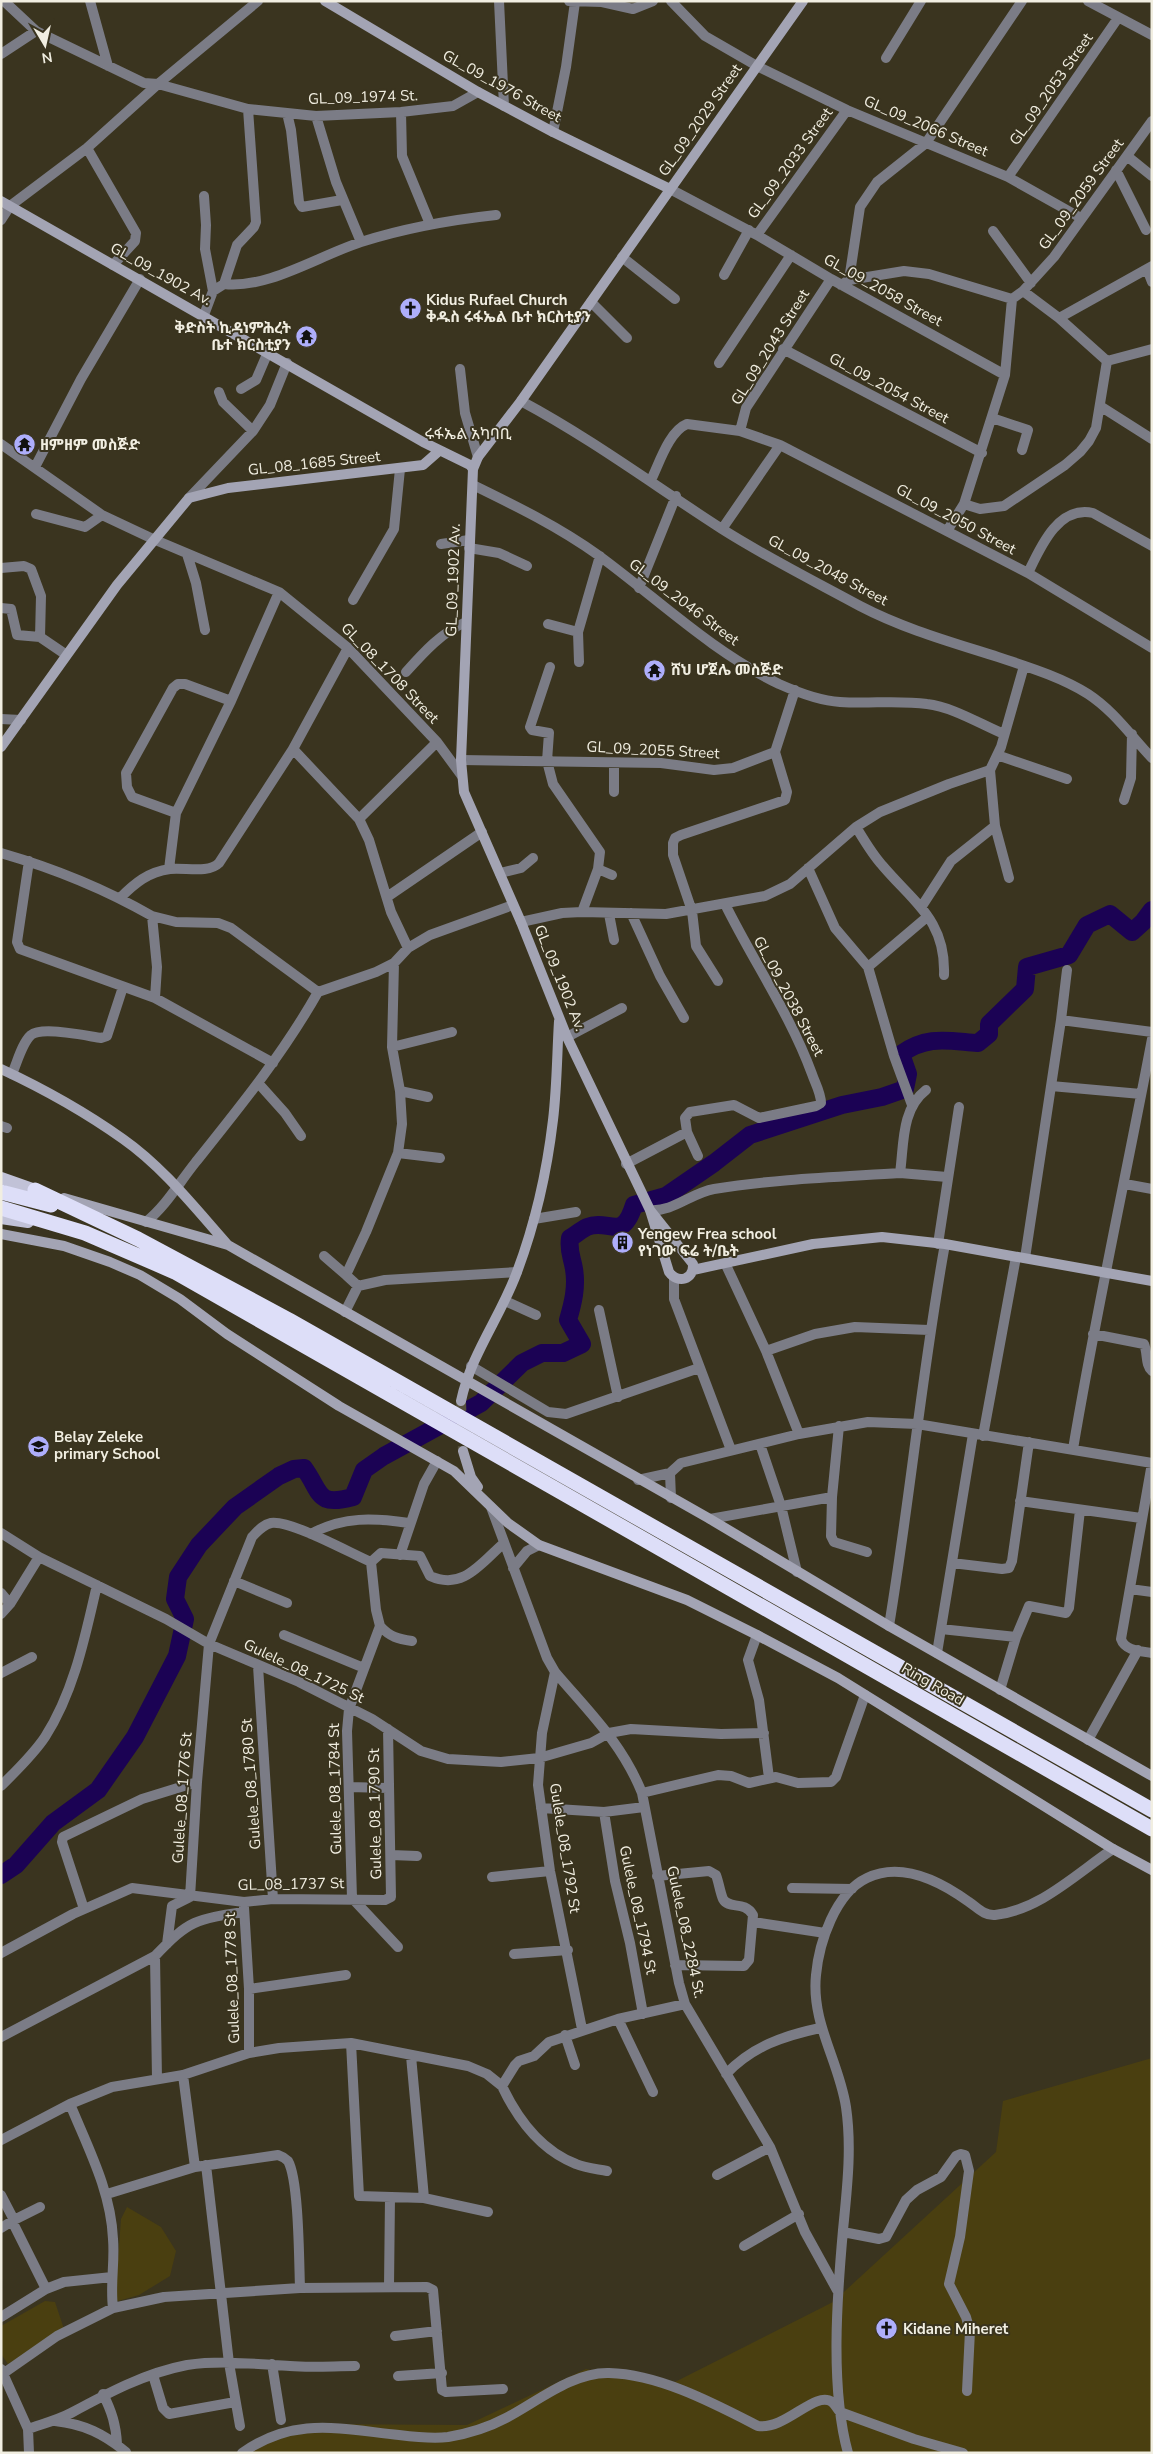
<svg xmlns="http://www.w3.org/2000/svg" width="1153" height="2454" font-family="'Nunito Sans','Noto Sans Ethiopic',sans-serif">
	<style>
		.green { fill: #4a3f10 }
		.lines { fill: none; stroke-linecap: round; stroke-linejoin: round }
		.river { stroke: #1b0254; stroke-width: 18 }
		.secondary-tunnel { stroke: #55503c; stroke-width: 10; stroke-dasharray: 10 5; stroke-linecap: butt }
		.street { stroke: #7b7c86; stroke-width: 10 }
		.secondary { stroke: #a3a4b4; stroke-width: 10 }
		.primary { stroke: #c1c2d7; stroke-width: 12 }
		.highway { stroke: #dddef8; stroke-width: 15 }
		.labels { text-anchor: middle; stroke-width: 4; stroke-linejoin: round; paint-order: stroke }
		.street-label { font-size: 15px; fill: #f1eee1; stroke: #3a341f }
		.poi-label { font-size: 15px; font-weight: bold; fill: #f1eee1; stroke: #3a341f; text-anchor: start }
		.neighbourhood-label { font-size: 16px; fill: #f1eee1; stroke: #3a341f }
	</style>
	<rect width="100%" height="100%" fill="#3a341f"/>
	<path class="green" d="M 1152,2058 L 1152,2453 L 246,2453 L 302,2424 L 467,2425 L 586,2369 L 665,2387 L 833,2302 L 996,2152 L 1003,2101 Z
		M 127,2207 L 161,2227 L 176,2251 L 170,2276 L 139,2295 L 118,2301 L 115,2299 L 121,2219 Z
		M 45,2301 L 55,2302 L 65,2332 L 8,2364 L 1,2354 L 1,2326 Z"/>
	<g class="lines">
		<path class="river" d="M 1,1875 L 16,1865 L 53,1823 L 98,1790 L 135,1737 L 177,1656 L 185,1619 L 175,1599 L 178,1577 L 199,1545 L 235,1507 L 279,1476 L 294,1469 L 304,1468 C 322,1493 316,1507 353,1497 L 364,1470 L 384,1456 L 481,1403 L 522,1363 L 542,1353 L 563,1353 L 582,1344 L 568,1320 C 573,1303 577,1287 574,1269 C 572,1257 568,1251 570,1238 C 575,1235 581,1230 587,1227 C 609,1218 622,1243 634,1205 L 666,1196 L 714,1163 L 750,1135 L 842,1105 L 882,1097 L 905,1089 L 908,1074 L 901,1054 C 927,1035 948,1041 978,1043 L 989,1034 L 989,1024 L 1025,989 L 1027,967 L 1069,955 L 1087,925 L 1110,914 L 1132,932 L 1143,922 L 1152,910"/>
		<path class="secondary-tunnel" d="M 461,1401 L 463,1451"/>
		<path class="street" d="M 4,1 L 36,31 L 144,83 L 158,84 L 248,109 L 316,116 L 401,112 L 453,106 L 478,92
			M 90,1 L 108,66
			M 499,1 L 504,106
			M 569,1 L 602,2 L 633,9 L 653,1
			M 671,1 L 705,36 L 757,66 L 847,110 L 1008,177 L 1081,218
			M 1088,1 L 1152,35
			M 1,54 L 36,31
			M 886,58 L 921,1
			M 401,112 L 402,156 L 430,224
			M 287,113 L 291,130 L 299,202 L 302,207 L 342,200
			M 316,116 L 336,182 L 361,242
			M 553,132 L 566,67 L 575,2
			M 87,148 L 136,233 L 135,241 L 113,265
			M 1127,156 L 1152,176
			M 1116,170 L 1146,230
			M 1008,177 L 1118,18
			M 670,189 L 757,235 L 831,279 L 1005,375
			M 204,196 L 206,225 L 205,249 L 213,291
			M 1,220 L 10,206 L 87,148 L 158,84 L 258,1
			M 993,231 L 1031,283
			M 757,235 L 847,110
			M 622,257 L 675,299
			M 1147,269 L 1152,282
			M 724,275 L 749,230
			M 849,280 L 904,271 L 929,274 L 1012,299
			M 224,284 C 268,289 318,256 361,242 C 405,228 450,220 496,215
			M 841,285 L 849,280 L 860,207 L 877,182 L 926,143 L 1022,1
			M 1023,291 L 1059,318 L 1107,361
			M 1012,299 L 1023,291 L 1054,257 L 1152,121
			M 591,302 L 627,338
			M 204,315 L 213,291 L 224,284 L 237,245 L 254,227 L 256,222 L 248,109
			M 1059,318 L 1152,266
			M 783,349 L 982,453
			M 1107,361 L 1152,349
			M 719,363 L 791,255
			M 460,369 L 465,413 L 478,457
			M 241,389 L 256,380 L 268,352
			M 219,392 L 223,402 L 253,431
			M 521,401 C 592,439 655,486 722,529 C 766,557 814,581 860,606 C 904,629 951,642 998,657 C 1028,667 1061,677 1088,694 C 1114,711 1131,736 1152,758
			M 1100,406 L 1152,439
			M 992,418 L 1028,430 L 1022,450
			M 740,431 L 746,408 L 831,279
			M 1,444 L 102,515 L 153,539 L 279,592 L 348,648 L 437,742 L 462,776
			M 35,467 L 81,379 L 140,279
			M 651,480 C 659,464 669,431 687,424 L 740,431 L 780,445 L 1028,573 L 1152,648
			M 473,485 C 516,506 559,527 598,555 C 658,599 711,651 779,684 C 797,692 820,701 840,702 C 869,704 898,700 927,704 C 953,707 980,724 1004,734
			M 189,498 L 253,431 L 270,405 L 287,363
			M 964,504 L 980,509 L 1004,506 L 1065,465 L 1080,452 L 1089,441 L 1096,428 L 1107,361
			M 36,514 L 85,527 L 102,515
			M 722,529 L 780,445
			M 947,531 L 964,504 L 1005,375 L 1012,299
			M 441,544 L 469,540
			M 469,548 L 499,553 L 527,566
			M 187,554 L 196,583 L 205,630
			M 1,568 L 24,566 L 31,569 L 41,596 L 40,637 L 65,654
			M 1028,573 C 1040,548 1058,505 1093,513 L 1152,546
			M 639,588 L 676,496
			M 353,600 L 394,529 L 400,469
			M 1,608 L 11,609 L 17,635 L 40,637
			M 548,624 L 578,632 L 600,556
			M 578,632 L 579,662
			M 550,667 L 530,727 L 532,730 L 549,733 L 547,761 L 553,784 L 600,852 L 598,869 L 582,912
			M 406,672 C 424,652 442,632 466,622
			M 1,719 L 21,720
			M 293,749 L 359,819 L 369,840 L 391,912 L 408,948
			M 997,755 L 1067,779
			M 461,760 L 661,763 L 714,770 L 733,768 L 775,752 L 795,690
			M 614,792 L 614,763
			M 1124,800 L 1131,778 L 1132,734
			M 176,813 L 132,797 L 127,787 L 126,773 L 173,688 L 178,684 L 185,684 L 231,701
			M 359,819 L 437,742
			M 856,827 C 864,840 872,854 882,865 C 914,903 946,920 944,975
			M 1,853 C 53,868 105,889 152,916
			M 29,861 L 17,942 L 20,949 L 155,998 L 273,1063
			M 808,868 L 835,928 L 868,967 L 894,1056 L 912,1105
			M 169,869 L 176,813 L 231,701 L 279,592
			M 598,869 L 612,875
			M 500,873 L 521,868 L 533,858
			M 1009,878 L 995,826 L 990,770 L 1001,747 L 1024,666
			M 387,897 L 482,832
			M 120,898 C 135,883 148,872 170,869 C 184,867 208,874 219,863 L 293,749 L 348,648
			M 922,906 L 951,861 L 995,826
			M 631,913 L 660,976 L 684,1018
			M 609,914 L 614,940
			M 521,922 L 562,913 L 582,912 L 666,914 L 765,896 L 790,884 L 856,827 L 880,812 L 949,784 L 990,770
			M 868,967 L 927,917
			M 718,981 L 696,946 L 692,911 L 673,855 L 673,843 L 675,838 L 681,835 L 785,800 L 787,792 L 775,752
			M 155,998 L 157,967 L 152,916 L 176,922 L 218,923 L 231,928 L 318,992
			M 1061,1020 L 1067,970
			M 567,1037 L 622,1008
			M 392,1047 L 452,1032
			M 12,1074 C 17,1063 22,1043 31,1035 C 42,1026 87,1036 101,1038 L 107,1036 L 123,987
			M 259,1084 L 285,1113 L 301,1136
			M 1051,1086 L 1141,1094
			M 400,1091 L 428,1097
			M 1,1126 L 7,1128
			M 687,1132 L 698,1156
			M 398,1153 L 440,1158
			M 626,1164 L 687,1132 L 685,1118 L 690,1112 L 734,1105 L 759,1118 L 816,1106 L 821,1103 C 821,1093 815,1083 812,1074 C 790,1014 753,961 725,904
			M 900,1173 L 947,1177
			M 1125,1184 L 1152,1189
			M 650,1210 C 673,1212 691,1193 714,1189 C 775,1179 838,1177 900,1173 C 904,1145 901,1109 926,1090
			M 534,1219 L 576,1212
			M 146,1222 C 166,1206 179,1183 195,1163 C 239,1108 283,1054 318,992 L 376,972 L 394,963 L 408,948 L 430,935 L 513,905
			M 938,1244 L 959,1107
			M 324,1256 L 346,1275 L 366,1232 L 398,1153 L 402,1124 L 400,1091 L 392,1047 L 394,963
			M 1025,1258 L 1061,1020 L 1152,1032
			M 726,1265 L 766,1351 L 799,1434
			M 346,1275 L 358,1286 L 385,1280 L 517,1272
			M 674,1278 L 674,1299 L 731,1450
			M 505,1301 L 536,1315
			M 599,1310 L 618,1397
			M 345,1312 L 358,1286
			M 1093,1334 L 1144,1344 C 1148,1353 1145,1365 1152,1371
			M 766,1351 L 815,1334 L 855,1327 L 929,1330
			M 471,1366 L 548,1412 L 566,1414 L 699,1368
			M 983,1436 L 1016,1257
			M 760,1444 L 781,1506 L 797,1572
			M 1073,1449 C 1096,1312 1126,1176 1152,1039
			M 1152,1463 L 1121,1639 C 1125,1651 1141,1651 1152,1653
			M 638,1480 L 670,1473
			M 832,1497 L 831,1536 L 834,1542 L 867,1552
			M 671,1498 L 670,1473 L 681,1463 L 799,1434 L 868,1422 L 917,1424 L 1152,1463
			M 1020,1501 L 1141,1518
			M 491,1507 L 547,1658 L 555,1672 C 589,1712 622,1743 642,1793 L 679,1983 L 685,2004 L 770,2147 L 805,2232 L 837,2290
			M 710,1519 L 832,1497 L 839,1426
			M 1,1533 L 39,1557 L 166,1619 L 209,1644 L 299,1682 L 372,1719 L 421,1751 L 448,1759 L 501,1762 L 539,1758 L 591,1743 L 609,1733 L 631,1729 L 721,1734 L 764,1733
			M 311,1534 C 343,1516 374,1518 409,1523
			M 400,1555 L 424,1484 L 437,1461
			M 371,1562 L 381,1553 L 420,1556 L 430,1576 C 463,1591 481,1563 504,1543
			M 952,1563 L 1002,1569 L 1009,1568 L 1012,1561 L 1029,1442
			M 513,1568 L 527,1551 L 539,1545
			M 234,1581 L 287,1603
			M 1130,1589 L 1152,1592
			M 1,1593 L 10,1604
			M 1,1614 L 10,1604 L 39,1557
			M 380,1626 C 390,1637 398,1639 412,1641
			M 889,1626 C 910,1499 922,1371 945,1244
			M 941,1629 L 1016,1637 L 1029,1606 L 1066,1613 L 1069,1608 L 1080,1510
			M 284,1635 L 364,1668
			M 757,1635 L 748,1660 L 759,1700 L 769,1778
			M 937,1653 L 973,1434
			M 258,1666 L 273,1899
			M 555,1672 L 542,1733 L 538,1785 L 550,1871 L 582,2029
			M 1,1673 L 32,1657
			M 1000,1690 L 1016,1637
			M 1088,1740 L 1138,1650
			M 1,1786 C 16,1771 33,1755 45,1737 C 74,1692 85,1637 97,1585
			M 349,1787 L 388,1788
			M 642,1793 L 718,1775 L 731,1776 L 749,1783 L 776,1777 L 798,1783 L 831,1782 L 836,1777 L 865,1695
			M 541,1808 L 604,1812 L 644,1807
			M 604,1812 L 615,1881 L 630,1943 L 643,2014
			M 391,1855 L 417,1856
			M 657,1876 L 709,1871 L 716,1875 C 719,1883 720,1892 723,1899 C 729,1910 744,1900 753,1915 L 749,1960 L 744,1966 L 675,1965
			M 492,1877 L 550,1871
			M 792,1888 L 852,1889
			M 190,1897 L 197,1782 L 209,1644 L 252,1537 C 258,1531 262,1525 271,1523 C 291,1520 350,1553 371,1562
			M 352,1898 L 347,1731 L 349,1709 L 380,1626 L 376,1610 L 371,1562
			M 352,1898 L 398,1947
			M 244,1907 L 249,1989 L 249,2053
			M 84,1909 L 62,1842 L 63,1837 L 142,1799 L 197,1782
			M 753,1922 L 825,1933
			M 167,1944 L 172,1906 L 190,1897
			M 1,1953 L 73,1914 L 132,1888 L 244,1902 L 273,1899 L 385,1900 L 391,1897 L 388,1729
			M 514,1954 L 568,1950
			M 155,1956 L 157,2079
			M 249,1989 L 346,1975
			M 618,2019 L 653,2092
			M 565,2035 L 575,2065
			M 1,2037 L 155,1956 C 189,1920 196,1919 244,1912
			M 351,2043 L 359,2196 L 424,2198 L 488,2212
			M 411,2056 L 424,2198
			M 726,2074 C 753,2046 783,2036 820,2028
			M 183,2075 L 195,2167
			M 502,2086 C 518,2120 540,2150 576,2164 C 585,2168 597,2169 607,2171
			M 70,2104 C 88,2148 111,2191 113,2239 C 115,2262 110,2284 113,2308
			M 1,2140 L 70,2104 L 112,2087 L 183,2075 L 249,2053 L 279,2048 L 351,2043 L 468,2066 L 487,2074 L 502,2086 L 515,2065 L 519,2061 L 534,2056 L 549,2042 L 618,2019 L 685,2004
			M 206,2165 L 229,2363 L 240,2426
			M 717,2175 L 770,2147
			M 107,2194 L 195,2167 L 278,2155 C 281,2156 286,2159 288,2161 C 299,2180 299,2262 300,2288
			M 1,2195 L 14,2220 L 1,2228
			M 40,2207 L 14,2220 L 14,2225 L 46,2289
			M 843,2232 L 879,2239 L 886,2237 L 906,2200 L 917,2190 L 941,2177 L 956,2156 L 961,2154 L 965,2155 L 969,2171 L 960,2237 L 949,2284 L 966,2317 L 970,2331 L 967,2391
			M 744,2246 L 799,2214
			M 389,2286 L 390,2197
			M 1,2317 L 46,2289 L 64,2282 L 112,2277
			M 395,2336 L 437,2331
			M 272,2364 L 281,2420
			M 1,2369 L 28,2429 L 29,2453
			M 4,2373 L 57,2336 L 113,2308 L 164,2297 L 300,2288 L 427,2287 L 433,2290 L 442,2390 L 446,2392 L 503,2389
			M 153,2375 L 163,2408 L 169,2414 L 235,2402
			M 398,2376 L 442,2373
			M 103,2394 C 112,2412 116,2425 117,2444
			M 55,2421 C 84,2424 104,2434 126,2452
			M 28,2429 C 42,2424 58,2420 71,2413 C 108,2393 145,2373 187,2365 C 222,2360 256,2364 290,2366 C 311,2368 334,2366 355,2366
			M 242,2453 C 294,2416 340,2429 399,2435 C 415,2437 432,2439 448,2437 C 466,2434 489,2427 506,2418 C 537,2402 572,2372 609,2373 C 659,2374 715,2404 758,2426 C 786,2430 815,2390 832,2402 C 835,2404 837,2409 840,2412 L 914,2439 L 963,2453
			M 848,2453 C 830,2388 837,2297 843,2230 C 847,2189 852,2148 846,2107 C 839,2061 811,2023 816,1975 C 819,1943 835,1893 867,1878 C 902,1861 940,1881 969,1902 C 977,1907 984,1916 995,1915 C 1040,1910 1077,1873 1113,1849"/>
		<path class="secondary" d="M 325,1 L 478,92 L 553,132 L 670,189
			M 1,201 L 423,442 L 470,465 L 473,469 L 461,760 L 464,792 L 521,922 L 567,1037 L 650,1210 L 669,1272 C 678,1284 694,1280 693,1264 L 650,1210
			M 473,469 L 478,457 L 521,401 L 803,1
			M 1,747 L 117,585 L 189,498 L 228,488 L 423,465 L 439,451
			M 1,1069 C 44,1089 85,1112 123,1139 C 163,1167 195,1208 227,1244
			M 64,1198 L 228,1245 L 710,1519 L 889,1626 L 1152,1776
			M 1,1234 L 64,1246 L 110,1262 L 140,1275 L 180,1299 L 227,1334 L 339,1406 L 454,1471 L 508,1523 L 539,1545 L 687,1600 L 757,1635 L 838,1678 L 1113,1849 L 1152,1870
			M 693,1270 L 813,1244 L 882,1237 L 945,1244 L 1152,1281
			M 461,1401 C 471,1354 501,1316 517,1272 C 535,1224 547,1171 553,1120 C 557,1087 557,1053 559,1021
			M 463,1451 L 471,1477 L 478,1487"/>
		<path class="primary" d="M 1,1178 L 35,1190
			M 1,1218 L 28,1222"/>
		<path class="highway" d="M 35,1190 L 138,1239 L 289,1320 L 1152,1810
			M 1,1192 L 51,1205
			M 1,1208 L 85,1233 L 175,1272 L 1152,1829"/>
	</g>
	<defs>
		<symbol id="church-disc" viewBox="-11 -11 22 22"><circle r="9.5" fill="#aeaefb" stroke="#3a341f"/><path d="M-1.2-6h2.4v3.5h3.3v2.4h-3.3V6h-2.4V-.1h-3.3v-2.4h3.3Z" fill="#111"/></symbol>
		<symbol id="temple-disc" viewBox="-11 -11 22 22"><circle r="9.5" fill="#aeaefb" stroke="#3a341f"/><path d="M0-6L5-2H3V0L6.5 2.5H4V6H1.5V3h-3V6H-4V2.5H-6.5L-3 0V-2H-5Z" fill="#111"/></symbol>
		<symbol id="building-disc" viewBox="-11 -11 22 22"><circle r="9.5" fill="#aeaefb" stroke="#3a341f"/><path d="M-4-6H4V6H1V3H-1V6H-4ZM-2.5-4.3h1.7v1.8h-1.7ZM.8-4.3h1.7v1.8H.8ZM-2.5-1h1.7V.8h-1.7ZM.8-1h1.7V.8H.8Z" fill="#111"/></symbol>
		<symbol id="school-disc" viewBox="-11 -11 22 22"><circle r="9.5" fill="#aeaefb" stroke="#3a341f"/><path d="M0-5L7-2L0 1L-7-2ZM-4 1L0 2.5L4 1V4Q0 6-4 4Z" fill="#111"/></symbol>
	</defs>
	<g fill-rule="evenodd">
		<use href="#church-disc" x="398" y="296" width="25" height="25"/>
		<use href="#temple-disc" x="294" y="324" width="25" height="25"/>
		<use href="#temple-disc" x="12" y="432" width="25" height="25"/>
		<use href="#temple-disc" x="642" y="658" width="25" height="25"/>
		<use href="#building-disc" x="610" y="1230" width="25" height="25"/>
		<use href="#school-disc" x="26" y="1434" width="25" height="25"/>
		<use href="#church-disc" x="874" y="2316" width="25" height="25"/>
	</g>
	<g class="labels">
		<g class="street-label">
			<text transform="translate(502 86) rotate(29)" y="5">GL_09_1976 Street</text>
			<text transform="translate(1051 89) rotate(-55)" y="5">GL_09_2053 Street</text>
			<text transform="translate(363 97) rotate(-2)" y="5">GL_09_1974 St.</text>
			<text transform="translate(700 120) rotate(-55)" y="5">GL_09_2029 Street</text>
			<text transform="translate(926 126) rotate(23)" y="5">GL_09_2066 Street</text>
			<text transform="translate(790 163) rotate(-54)" y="5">GL_09_2033 Street</text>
			<text transform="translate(1081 194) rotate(-54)" y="5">GL_09_2059 Street</text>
			<text transform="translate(161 274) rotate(29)" y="5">GL_09_1902 Av.</text>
			<text transform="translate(883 290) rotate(29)" y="5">GL_09_2058 Street</text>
			<text transform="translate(770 347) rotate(-58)" y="5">GL_09_2043 Street</text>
			<text transform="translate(889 388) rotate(28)" y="5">GL_09_2054 Street</text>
			<text transform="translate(314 463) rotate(-6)" y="5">GL_08_1685 Street</text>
			<text transform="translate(956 519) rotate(28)" y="5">GL_09_2050 Street</text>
			<text transform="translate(828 570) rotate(28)" y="5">GL_09_2048 Street</text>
			<text transform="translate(453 580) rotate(-88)" y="5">GL_09_1902 Av.</text>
			<text transform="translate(684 602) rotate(37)" y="5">GL_09_2046 Street</text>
			<text transform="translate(390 673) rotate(46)" y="5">GL_08_1708 Street</text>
			<text transform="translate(653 750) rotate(3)" y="5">GL_09_2055 Street</text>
			<text transform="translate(560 978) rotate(68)" y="5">GL_09_1902 Av.</text>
			<text transform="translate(789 996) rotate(62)" y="5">GL_09_2038 Street</text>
			<text transform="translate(304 1671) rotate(25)" y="5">Gulele_08_1725 St</text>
			<text transform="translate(933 1684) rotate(30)" y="5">Ring Road</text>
			<text transform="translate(251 1784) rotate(-94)" y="5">Gulele_08_1780 St</text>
			<text transform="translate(335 1789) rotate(-91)" y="5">Gulele_08_1784 St</text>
			<text transform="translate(182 1798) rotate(-86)" y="5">Gulele_08_1776 St</text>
			<text transform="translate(375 1814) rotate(-91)" y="5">Gulele_08_1790 St</text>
			<text transform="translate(565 1848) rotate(81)" y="5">Gulele_08_1792 St</text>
			<text transform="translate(291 1884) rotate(-1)" y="5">GL_08_1737 St</text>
			<text transform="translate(638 1910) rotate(78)" y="5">Gulele_08_1794 St</text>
			<text transform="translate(686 1932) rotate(78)" y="5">Gulele_08_2284 St.</text>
			<text transform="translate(232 1978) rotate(-92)" y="5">Gulele_08_1778 St</text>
		</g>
		<g class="poi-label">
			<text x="426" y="305">Kidus Rufael Church<tspan x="426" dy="17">ቅዱስ ሩፋኤል ቤተ ክርስቲያን</tspan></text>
			<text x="291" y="333" text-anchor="end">ቅድስት ኪዳነምሕረት<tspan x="291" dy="17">ቤተ ክርስቲያን</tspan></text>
			<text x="40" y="450">ዘምዘም መስጅድ</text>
			<text x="671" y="675">ሸህ ሆጀሌ መስጅድ</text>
			<text x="638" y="1239">Yengew Frea school<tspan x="638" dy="17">የነገው ፍሬ ት/ቤት</tspan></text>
			<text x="54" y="1442">Belay Zeleke<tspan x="54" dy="17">primary School</tspan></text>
			<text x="903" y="2334">Kidane Miheret</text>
		</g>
		<g class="neighbourhood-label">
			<text x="468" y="439">ሩፋኤል አካባቢ</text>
		</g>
	</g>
	<rect width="1153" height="2454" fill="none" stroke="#f1eee1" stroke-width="5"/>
	<g transform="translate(45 45) rotate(171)" stroke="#3a341f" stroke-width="4" paint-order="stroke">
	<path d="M0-4L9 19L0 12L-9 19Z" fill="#f1eee1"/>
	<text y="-8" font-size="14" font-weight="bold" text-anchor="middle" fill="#f1eee1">N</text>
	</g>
</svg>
